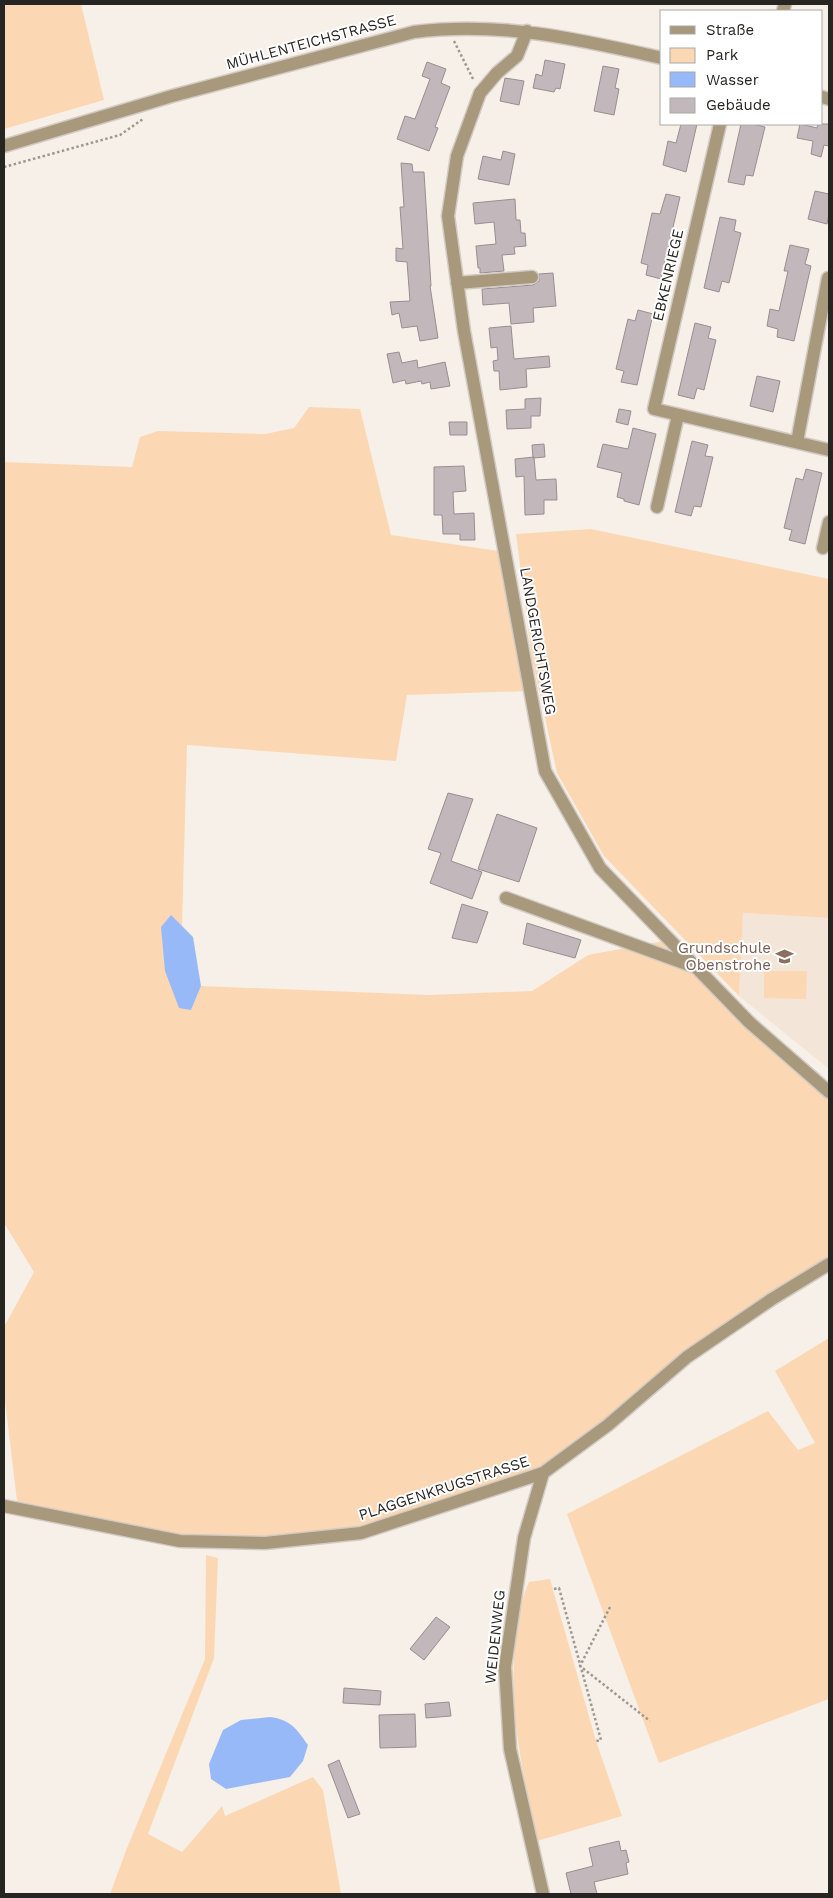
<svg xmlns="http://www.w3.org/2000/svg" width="833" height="1898" font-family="'Work Sans',sans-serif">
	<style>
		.built { fill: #f3e5d8 }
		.green { fill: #fcd7b3 }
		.water { fill: #98b9f8 }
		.building { fill: #c2b8bc; stroke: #988e92 }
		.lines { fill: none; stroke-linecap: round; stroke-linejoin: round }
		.minor-casing { stroke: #d2cbc4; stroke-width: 15 }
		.path { stroke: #9b9791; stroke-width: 2.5; stroke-dasharray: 2.5 2.5; stroke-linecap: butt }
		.minor { stroke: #a8987c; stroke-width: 12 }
		.labels { text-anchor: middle; stroke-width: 4; stroke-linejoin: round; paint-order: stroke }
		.street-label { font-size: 15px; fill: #272522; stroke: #fff }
		.education-label { font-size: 15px; fill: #785e54; stroke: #fff; text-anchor: end }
	</style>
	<rect width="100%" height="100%" fill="#f7f0e8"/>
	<path class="built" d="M 743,913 L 829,918 L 829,1069 L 739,996 Z"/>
	<path class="green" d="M 4,4 L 81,4 L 104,100 L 4,129 Z
		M 309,407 L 360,409 L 391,535 L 498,551 L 506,555 L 529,691 L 407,695 L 396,761 L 187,745 L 182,926 L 191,1010 L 201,986 L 429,995 L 532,991 L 588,955 L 669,940 L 829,1092 L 829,1264 L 772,1299 L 543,1473 L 361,1533 L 221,1543 L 18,1509 L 4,1392 L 4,1327 L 34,1272 L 4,1223 L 4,462 L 132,467 L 140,437 L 158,431 L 265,434 L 294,428 Z
		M 591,529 L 829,579 L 829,918 L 743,913 L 739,996 L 604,856 L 557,773 L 532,658 L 516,534 Z
		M 764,971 L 807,971 L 806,999 L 764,998 Z
		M 829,1338 L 829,1699 L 659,1763 L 567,1514 L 768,1411 L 798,1450 L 815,1443 L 775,1371 Z
		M 206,1555 L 218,1558 L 214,1658 L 148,1834 L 182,1852 L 222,1806 L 225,1816 L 313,1777 L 323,1790 L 341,1894 L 110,1894 L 127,1848 L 205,1659 Z
		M 550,1579 L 596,1741 L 622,1816 L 537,1841 C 523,1770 507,1710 516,1637 C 519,1616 520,1602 529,1582 Z"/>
	<path class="water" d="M 171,915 L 193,937 L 201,986 L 191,1010 L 179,1008 L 165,971 L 161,927 Z
		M 270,1717 C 291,1720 296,1728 308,1745 L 303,1761 L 290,1777 L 226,1789 L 211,1779 L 209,1764 L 223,1730 L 241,1720 Z"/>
	<path class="building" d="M 545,60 L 565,64 L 560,89 L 556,88 L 554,92 L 533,88 L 536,74 L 542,76 Z
		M 427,62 L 446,69 L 441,83 L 450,87 L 435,127 L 438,128 L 429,151 L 397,139 L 405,116 L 415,119 L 430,79 L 422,76 Z
		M 603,66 L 619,69 L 615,88 L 619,89 L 614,115 L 594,111 Z
		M 505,78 L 524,81 L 519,105 L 500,101 Z
		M 681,124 L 697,124 L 686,172 L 663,165 L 668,141 L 676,143 Z
		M 741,124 L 753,124 L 765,127 L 753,176 L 746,175 L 744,185 L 728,182 Z
		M 800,124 L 817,128 L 818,124 L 829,124 L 829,146 L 824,145 L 821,157 L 811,154 L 813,141 L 797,138 Z
		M 503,151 L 515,154 L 509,185 L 478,179 L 483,156 L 501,160 Z
		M 401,163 L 412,164 L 413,172 L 424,172 L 431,286 L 430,286 L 438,338 L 420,341 L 417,326 L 402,328 L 399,313 L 392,315 L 390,302 L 410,301 L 407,262 L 396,261 L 396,248 L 403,249 L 400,207 L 404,207 Z
		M 815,191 L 829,194 L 829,214 L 827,224 L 808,219 Z
		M 666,194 L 680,197 L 661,279 L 646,275 L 648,265 L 641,263 L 652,213 L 660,214 Z
		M 515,199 L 516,220 L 520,220 L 521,233 L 525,233 L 526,246 L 514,247 L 515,254 L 502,255 L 504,271 L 480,273 L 480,268 L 478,268 L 476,246 L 496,244 L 494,222 L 475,224 L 473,203 Z
		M 720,217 L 736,220 L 734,231 L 741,233 L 729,283 L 722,281 L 719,292 L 704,288 Z
		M 790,245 L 809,249 L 805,264 L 811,266 L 794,341 L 777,337 L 778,329 L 767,326 L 770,309 L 779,311 L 788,271 L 784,271 Z
		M 553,273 L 556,306 L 533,308 L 534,322 L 511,324 L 509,303 L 483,305 L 482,289 L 533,285 L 539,281 L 539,274 Z
		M 638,310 L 653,314 L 637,385 L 621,382 L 624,371 L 616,369 L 628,319 L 635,321 Z
		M 695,323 L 711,327 L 708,338 L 716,340 L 704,390 L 697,388 L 694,399 L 678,395 Z
		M 511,326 L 514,359 L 549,356 L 550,367 L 526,369 L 527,387 L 500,390 L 499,371 L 494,371 L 493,361 L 498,360 L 497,347 L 491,348 L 489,328 Z
		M 399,352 L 402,363 L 417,360 L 418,368 L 445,362 L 450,386 L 431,389 L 430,382 L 422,384 L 421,381 L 406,384 L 405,380 L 393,383 L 387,354 Z
		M 757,376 L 780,381 L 773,412 L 750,406 Z
		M 541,398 L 540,416 L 531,416 L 531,428 L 507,429 L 506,410 L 525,409 L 525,399 Z
		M 619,409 L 631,411 L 628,425 L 616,422 Z
		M 449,422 L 467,422 L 467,435 L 450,435 Z
		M 633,428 L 656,434 L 639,505 L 624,501 L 624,499 L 617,497 L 622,473 L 597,467 L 603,444 L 628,449 Z
		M 692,441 L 708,445 L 705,456 L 713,457 L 701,507 L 694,506 L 691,516 L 675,512 Z
		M 544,444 L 545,457 L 533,458 L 532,445 Z
		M 534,457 L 536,480 L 556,479 L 557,500 L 544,500 L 544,514 L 525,515 L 524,476 L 516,477 L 515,459 Z
		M 464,466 L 466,491 L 453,492 L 454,514 L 474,513 L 475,540 L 460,540 L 460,534 L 443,534 L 442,515 L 434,515 L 434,467 Z
		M 806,469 L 822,473 L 805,544 L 789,540 L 792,530 L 784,528 L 796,478 L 803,480 Z
		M 448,793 L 473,799 L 451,861 L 482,872 L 472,899 L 430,883 L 441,853 L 428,849 Z
		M 497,814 L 537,828 L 519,882 L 478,869 Z
		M 462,904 L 488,912 L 477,943 L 452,938 Z
		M 527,923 L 581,940 L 575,958 L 523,944 Z
		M 436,1617 L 450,1627 L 424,1660 L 410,1649 Z
		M 344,1688 L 381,1691 L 380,1705 L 343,1703 Z
		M 449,1702 L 451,1716 L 426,1718 L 425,1704 Z
		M 415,1714 L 416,1747 L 380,1748 L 379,1715 Z
		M 339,1760 L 360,1814 L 348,1818 L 328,1765 Z
		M 619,1841 L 621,1851 L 626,1850 L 629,1862 L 626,1863 L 628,1874 L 594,1882 L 597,1894 L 571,1894 L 566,1873 L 593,1866 L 589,1848 Z"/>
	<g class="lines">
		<defs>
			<path id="minor" d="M 783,11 L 785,4
				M 527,31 L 517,56 L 497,73 L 480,93 L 457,156 L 448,216 L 464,331 L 545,771 L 600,868 L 749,1022 L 829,1092
				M 822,97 L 829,99
				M 720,124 L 654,409 L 829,450
				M 4,146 L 172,96 L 414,32 C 500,21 578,39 662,58
				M 457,283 L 532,277
				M 797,442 L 828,278
				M 657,507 L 678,415
				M 823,548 L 829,522
				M 506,898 L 692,966
				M 4,1506 L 180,1541 L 265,1543 L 361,1533 L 543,1473 L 608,1425 L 687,1357 L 772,1299 L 829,1264
				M 543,1894 L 510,1749 L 505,1667 L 524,1538 L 543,1473"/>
		</defs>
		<use href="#minor" class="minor-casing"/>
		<path class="path" d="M 454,41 L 474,81
			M 4,167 L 120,135 L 143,119
			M 554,1589 L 559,1588 L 601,1740 L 596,1741
			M 610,1607 L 580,1666 L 650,1721"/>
		<use href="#minor" class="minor"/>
	</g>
	<defs>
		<symbol id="school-bare" viewBox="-9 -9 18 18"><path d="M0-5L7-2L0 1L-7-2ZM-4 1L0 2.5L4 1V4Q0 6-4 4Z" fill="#8d6e63" stroke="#fff" stroke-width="2.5" paint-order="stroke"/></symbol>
	</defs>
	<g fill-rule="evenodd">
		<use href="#school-bare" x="772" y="944" width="25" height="25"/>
	</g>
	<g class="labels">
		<g class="street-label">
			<text transform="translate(311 42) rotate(-15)" y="5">MÜHLENTEICHSTRASSE</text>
			<text transform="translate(668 275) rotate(-77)" y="5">EBKENRIEGE</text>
			<text transform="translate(538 641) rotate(80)" y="5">LANDGERICHTSWEG</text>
			<text transform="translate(444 1488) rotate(-18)" y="5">PLAGGENKRUGSTRASSE</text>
			<text transform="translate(495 1637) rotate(-84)" y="5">WEIDENWEG</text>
		</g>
		<g class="education-label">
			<text x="771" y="953">Grundschule<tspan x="771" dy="17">Obenstrohe</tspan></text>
		</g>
	</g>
	<rect width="833" height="1898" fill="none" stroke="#272522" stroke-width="10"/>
	<rect x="660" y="10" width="162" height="115" fill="#ffffff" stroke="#a9a8a7"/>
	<rect x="670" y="26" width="25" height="8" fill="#a8987c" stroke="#a9a8a7"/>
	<text x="706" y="35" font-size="15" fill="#272522">Straße</text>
	<rect x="670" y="48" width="25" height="15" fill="#fcd7b3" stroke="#a9a8a7"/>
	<text x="706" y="60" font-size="15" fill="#272522">Park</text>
	<rect x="670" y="72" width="25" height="15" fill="#98b9f8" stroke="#a9a8a7"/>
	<text x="706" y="85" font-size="15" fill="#272522">Wasser</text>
	<rect x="670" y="98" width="25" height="15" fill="#c2b8bc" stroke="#a9a8a7"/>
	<text x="706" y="110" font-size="15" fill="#272522">Gebäude</text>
</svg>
